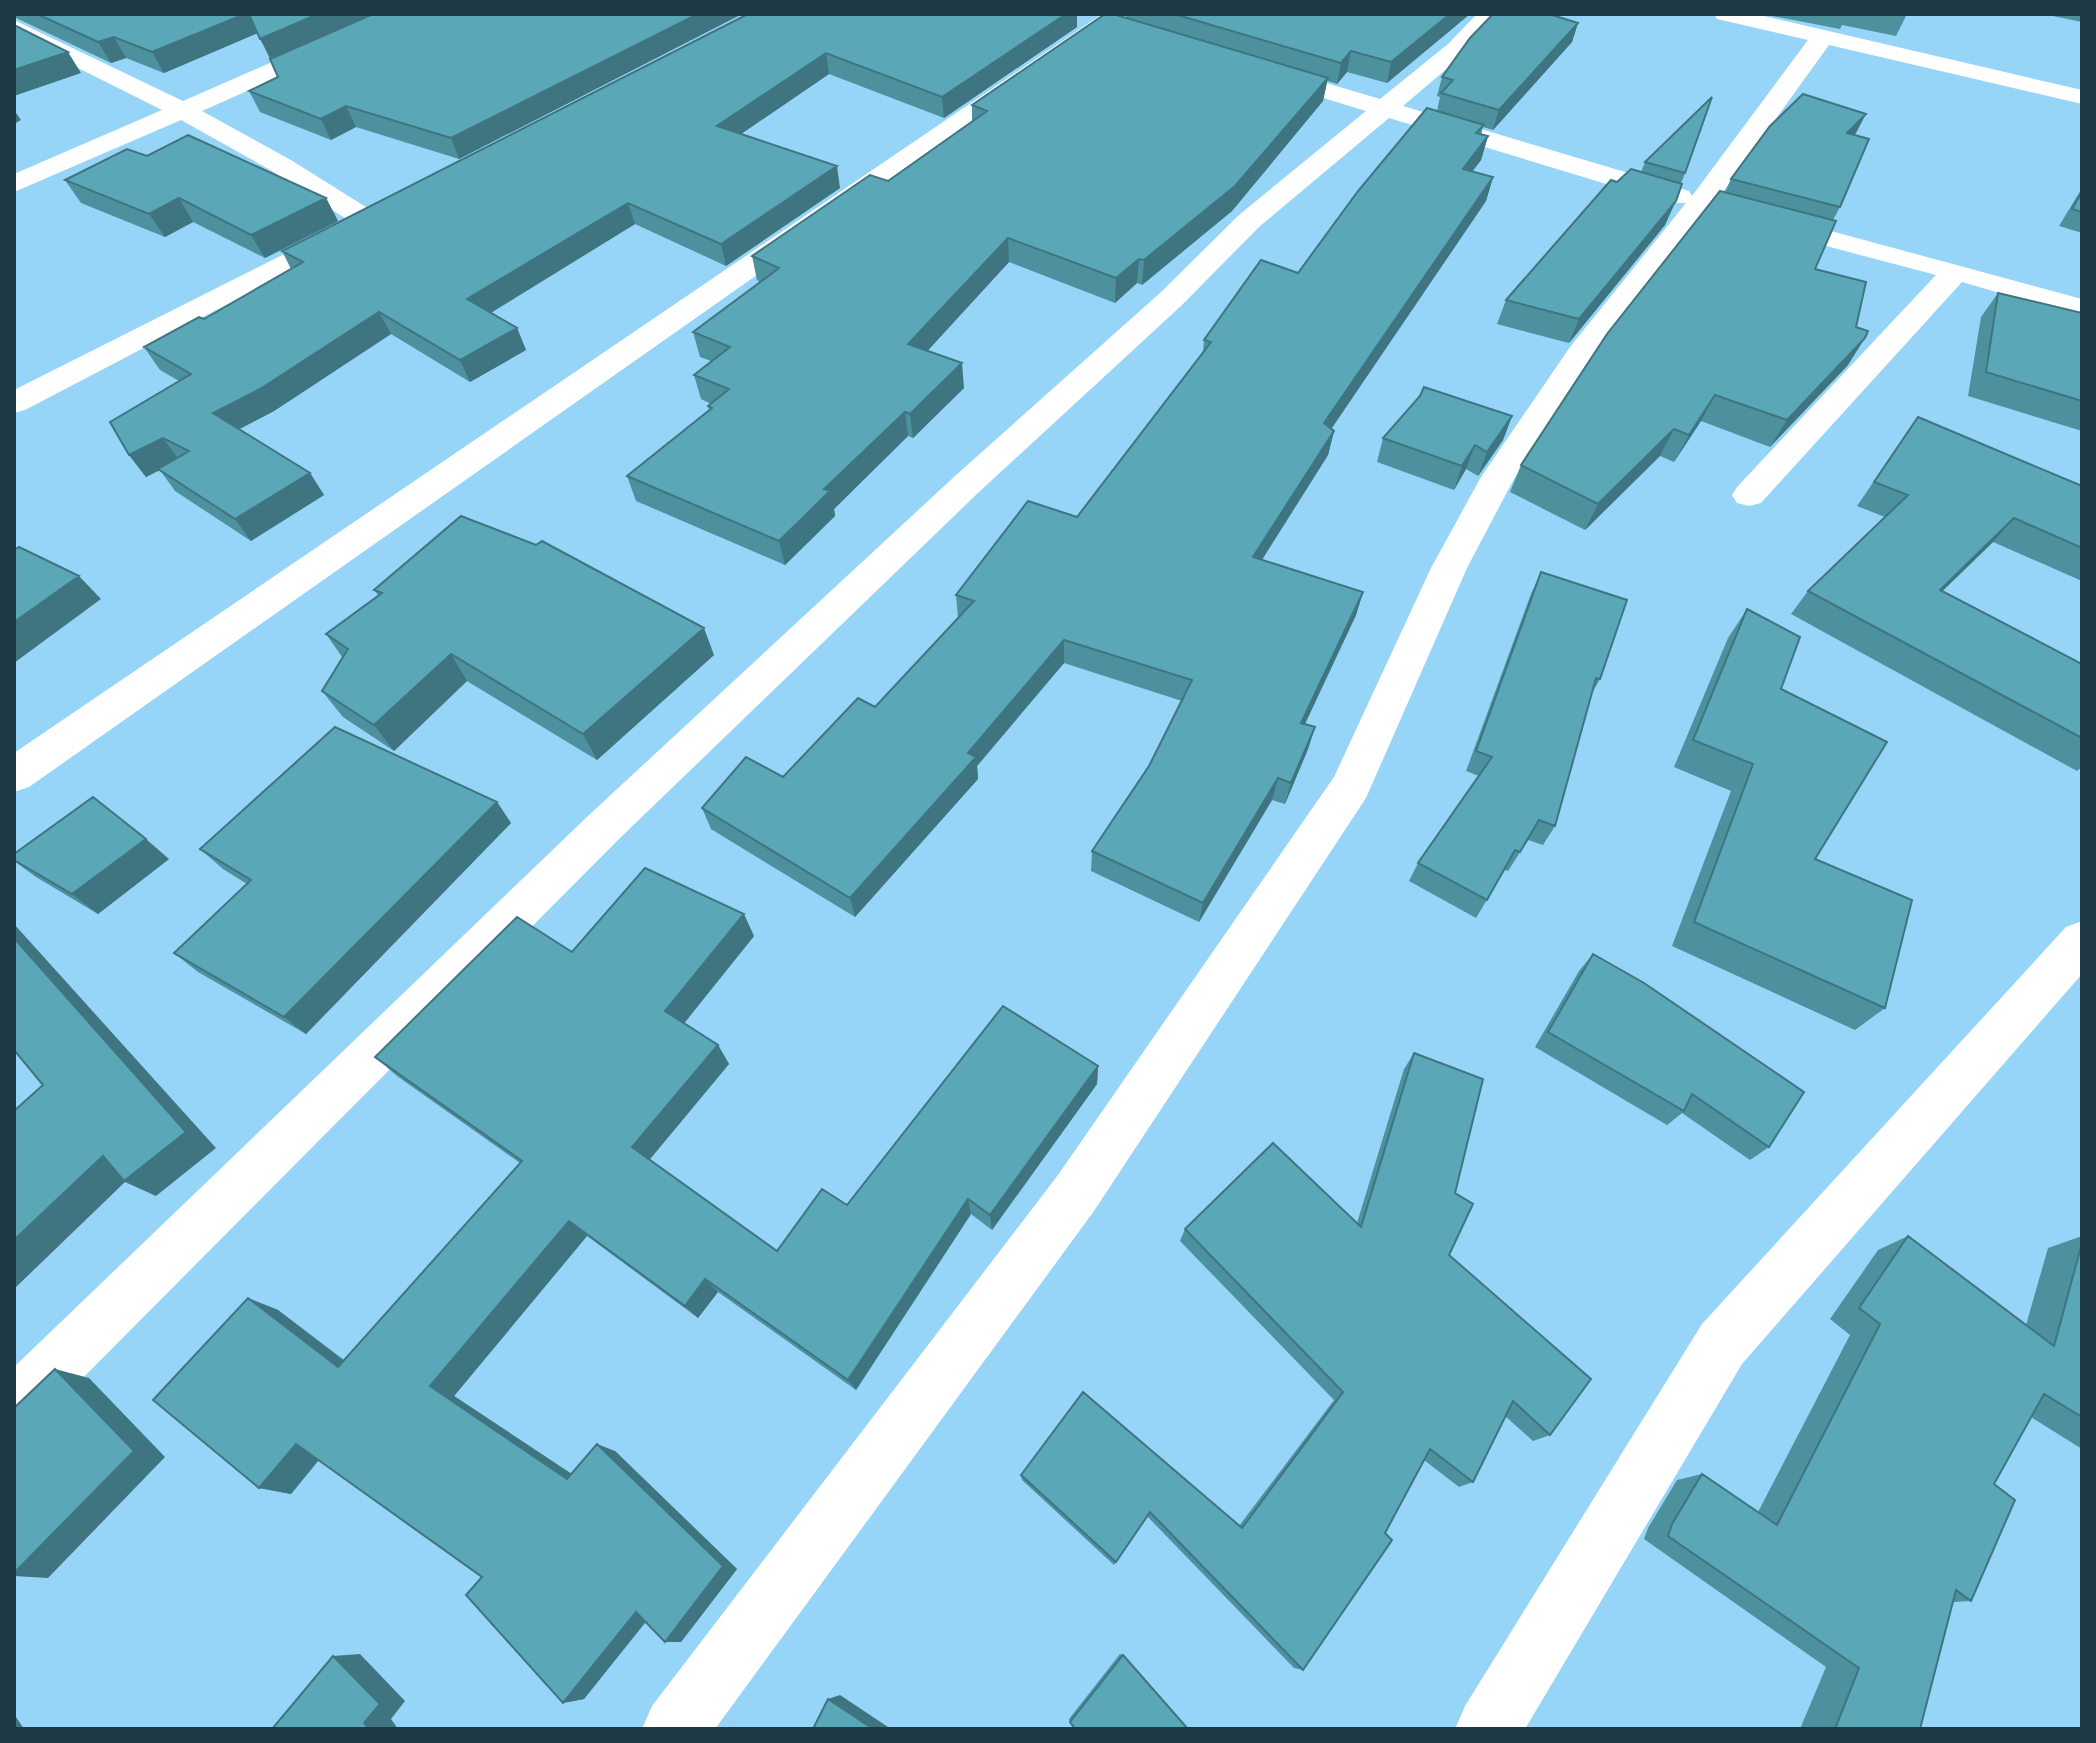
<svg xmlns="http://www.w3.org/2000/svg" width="2096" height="1743" font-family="Inter,sans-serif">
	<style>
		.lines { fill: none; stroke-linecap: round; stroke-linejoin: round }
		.minor { fill: #fff; fill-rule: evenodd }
		.wall { fill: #4d909e }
		.shaded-wall { fill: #3f7581 }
		.building { fill: #5aa7b8; stroke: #3f7581; stroke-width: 2 }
	</style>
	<rect width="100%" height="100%" fill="#97d5f8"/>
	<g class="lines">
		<path class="minor" d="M 382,14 L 412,14 L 409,19 L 202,111 L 291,160 L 377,214 L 381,220 L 377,226 L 367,228 L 357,226 L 272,171 L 181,120 L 14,192 L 14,174 L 162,110 L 14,36 L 14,20 L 183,101 Z
			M 1102,14 L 1128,14 L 29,787 L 14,792 L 14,753 Z
			M 1477,14 L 1501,14 L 1464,54 L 1403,106 L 1689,191 L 1692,196 L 1808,40 L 1717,19 L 1714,14 L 1755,14 L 2082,90 L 2082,104 L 1829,45 L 1710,210 L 1593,359 L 1514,479 L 1467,568 L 1366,798 L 1094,1211 L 715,1729 L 642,1729 L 652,1706 L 1058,1175 L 1334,777 L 1431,568 L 1481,477 L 1570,347 L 1686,203 L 1669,203 L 1389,118 L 1259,227 L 1182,305 L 979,492 L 619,839 L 34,1427 L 14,1436 L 14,1367 L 589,815 L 955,476 L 1160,293 L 1239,215 L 1366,111 L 1261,79 L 1258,74 L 1261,69 L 1279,69 L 1380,99 L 1448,44 Z
			M 1772,215 L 2082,299 L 2082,317 L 1962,282 L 1761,503 L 1749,506 L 1737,503 L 1732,495 L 1737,487 L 1936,275 L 1762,229 L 1758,223 L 1762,217 Z
			M 342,225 L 352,227 L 356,233 L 352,239 L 25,410 L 14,413 L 14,390 Z
			M 2082,921 L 2082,974 L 1742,1364 L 1525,1729 L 1455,1729 L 1465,1706 L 1702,1324 L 2066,927 Z"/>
	</g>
	<path class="wall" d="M 14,14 L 742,14 L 459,159 L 356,127 L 331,140 L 260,112 L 249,91 L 278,77 L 258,33 L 164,73 L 126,58 L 111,63 L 14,17 Z
		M 748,14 L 1077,27 L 944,118 L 829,74 L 741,134 L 840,188 L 726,266 L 635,224 L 491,313 L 517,328 L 526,350 L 470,382 L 391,334 L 274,411 L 239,429 L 310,473 L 324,495 L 251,541 L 175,491 L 160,470 L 146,477 L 129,455 L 179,381 L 160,370 L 144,347 L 204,319 L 291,269 L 282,251 Z
		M 1126,14 L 1470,14 L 1387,83 L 1347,72 L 1337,84 L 1327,81 L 1323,101 L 1232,211 L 1142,285 L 1137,283 L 1115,303 L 1009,262 L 927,351 L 964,388 L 913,438 L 908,436 L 834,509 L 835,516 L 785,565 L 636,501 L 627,476 L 709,410 L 708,406 L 711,404 L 701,399 L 694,375 L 711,361 L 700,357 L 693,332 L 760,282 L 757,280 L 752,256 L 888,181 L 972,122 L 972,105 L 1126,18 Z
		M 1762,14 L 1907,14 L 1896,36 L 1842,25 L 1840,29 Z
		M 2043,14 L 2082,14 L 2082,22 Z
		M 1578,23 L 1572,42 L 1493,130 L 1483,127 L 1481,135 L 1488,136 L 1481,160 L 1472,172 L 1493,177 L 1486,201 L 1331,429 L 1334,431 L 1328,455 L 1262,560 L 1363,592 L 1356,615 L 1305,724 L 1315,727 L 1308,749 L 1285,804 L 1272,800 L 1199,922 L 1091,871 L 1092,851 L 1149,766 L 1182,701 L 1064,663 L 977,766 L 978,779 L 855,917 L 711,829 L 702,808 L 783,777 L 875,707 L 958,618 L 956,595 L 1077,517 L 1203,352 L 1204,340 L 1298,273 L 1437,111 L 1440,97 L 1437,96 L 1442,77 Z
		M 1856,133 L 1854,135 L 1840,207 L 1833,220 L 1815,269 L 1848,365 L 1770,447 L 1701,421 L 1674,462 L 1660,456 L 1585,530 L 1510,492 L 1521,465 L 1725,192 L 1731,179 Z
		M 147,156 L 326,198 L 338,221 L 265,258 L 193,222 L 165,237 L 81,203 L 65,180 Z
		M 1645,162 L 1685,173 L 1665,225 L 1569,343 L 1497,324 L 1506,300 L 1617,182 L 1641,172 Z
		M 2082,188 L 2082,233 L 2059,226 Z
		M 1998,293 L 2082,313 L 2082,431 L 1968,396 L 1981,317 Z
		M 1512,416 L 1503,440 L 1478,476 L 1466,469 L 1454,490 L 1377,462 L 1383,438 Z
		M 1918,417 L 2082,486 L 2082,581 L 1993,542 L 1942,591 L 2082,664 L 2082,767 L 2077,771 L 1791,614 L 1808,591 L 1885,517 L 1857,506 Z
		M 1541,572 L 1600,679 L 1592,693 L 1555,826 L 1543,845 L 1528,840 L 1508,871 L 1505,870 L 1476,918 L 1409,881 L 1418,863 L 1479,776 L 1466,771 L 1531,594 Z
		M 374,590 L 714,655 L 597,760 L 467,681 L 394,751 L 343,717 L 322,691 L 342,657 L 326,634 L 378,595 Z
		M 1747,609 L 1781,689 L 1815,859 L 1885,1008 L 1855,1030 L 1672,946 L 1731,791 L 1674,767 L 1728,638 Z
		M 497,802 L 511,823 L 306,1034 L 198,972 L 174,953 L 247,884 L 223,869 L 200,849 Z
		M 14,854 L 169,859 L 98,914 L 36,877 L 14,861 Z
		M 754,936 L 684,1023 L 718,1045 L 729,1064 L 649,1160 L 777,1251 L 847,1205 L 1098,1066 L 1097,1084 L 992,1230 L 971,1214 L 856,1390 L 718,1292 L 698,1318 L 587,1236 L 454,1396 L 571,1474 L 615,1451 L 737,1569 L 681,1642 L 665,1642 L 646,1622 L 584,1699 L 563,1703 L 482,1577 L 319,1460 L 291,1494 L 259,1488 L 248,1298 L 278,1310 L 344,1360 L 520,1163 L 397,1076 L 375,1057 L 572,952 Z
		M 1593,954 L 1769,1147 L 1750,1160 L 1682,1113 L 1667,1125 L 1535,1047 L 1579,971 Z
		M 1414,1053 L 1455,1193 L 1449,1255 L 1550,1435 L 1533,1441 L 1505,1416 L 1473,1482 L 1459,1487 L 1424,1460 L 1303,1670 L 1294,1668 L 1147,1516 L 1114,1565 L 1022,1480 L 1021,1475 L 1239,1526 L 1334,1400 L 1180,1241 L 1185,1229 L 1357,1223 L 1404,1069 Z
		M 1908,1236 L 2026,1325 L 2048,1248 L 2082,1236 L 2082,1449 L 2031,1417 L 1994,1484 L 1971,1601 L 1953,1602 L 1920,1729 L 1800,1729 L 1826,1667 L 1644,1539 L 1648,1528 L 1677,1480 L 1702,1474 L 1758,1512 L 1850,1335 L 1830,1319 L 1878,1250 Z
		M 1120,1654 L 1123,1655 L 1070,1722 L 1069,1719 Z"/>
	<path class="shaded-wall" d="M 245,14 L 249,14 L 258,33 L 164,73 L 152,52 Z
		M 318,14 L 375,14 L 271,59 L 260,39 Z
		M 698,14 L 742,14 L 459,159 L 451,138 Z
		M 1066,14 L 1077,14 L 1077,27 L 944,118 L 942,97 Z
		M 1450,14 L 1470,14 L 1387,83 L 1391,62 Z
		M 1578,23 L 1572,42 L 1493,130 L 1499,110 Z
		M 114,37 L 126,58 L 111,63 L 98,42 Z
		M 1351,51 L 1347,72 L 1337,84 L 1341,63 Z
		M 68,52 L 81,73 L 14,96 L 14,70 Z
		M 826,53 L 829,74 L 722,147 L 717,126 Z
		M 1328,78 L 1323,101 L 1232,211 L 1142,285 L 1144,260 Z
		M 346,106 L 356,127 L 331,140 L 321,119 Z
		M 14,110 L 21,120 L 14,124 Z
		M 1866,114 L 1856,133 L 1837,152 L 1847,133 Z
		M 1488,136 L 1481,160 L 1456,193 L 1463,169 Z
		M 837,166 L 840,188 L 726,266 L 721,244 Z
		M 1493,177 L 1486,201 L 1319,447 L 1324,423 Z
		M 179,198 L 193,222 L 165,237 L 149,214 Z
		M 326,198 L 338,221 L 265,258 L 251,235 Z
		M 1676,201 L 1665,225 L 1569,343 L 1579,319 Z
		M 628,203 L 635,224 L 477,321 L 467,299 Z
		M 1008,238 L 1009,262 L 911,369 L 908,344 Z
		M 1139,259 L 1137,283 L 1115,303 L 1116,278 Z
		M 379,312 L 391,334 L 274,411 L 228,435 L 213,413 Z
		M 517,328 L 526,350 L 470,382 L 460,360 Z
		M 1865,338 L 1848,365 L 1770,447 L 1787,420 Z
		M 962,363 L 964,388 L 913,438 L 910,414 Z
		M 1715,395 L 1701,421 L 1674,462 L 1689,435 Z
		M 905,412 L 908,436 L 834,509 L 835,516 L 785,565 L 779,541 L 824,489 Z
		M 1512,416 L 1503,440 L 1478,476 L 1487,452 Z
		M 1674,429 L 1660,456 L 1585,530 L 1598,504 Z
		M 1334,431 L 1328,455 L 1249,580 L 1253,557 Z
		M 163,438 L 179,460 L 146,477 L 129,455 Z
		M 1475,445 L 1466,469 L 1454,490 L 1462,466 Z
		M 310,473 L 324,495 L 251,541 L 235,519 Z
		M 2014,518 L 1993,542 L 1920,613 L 1940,590 Z
		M 79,576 L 101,599 L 14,663 L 14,622 Z
		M 1363,592 L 1356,615 L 1295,745 L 1301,723 Z
		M 704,628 L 714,655 L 597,760 L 583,734 Z
		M 1064,640 L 1064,663 L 977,766 L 978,779 L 855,917 L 850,898 L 968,753 Z
		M 451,654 L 467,681 L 394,751 L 374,725 Z
		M 1315,727 L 1308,749 L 1285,804 L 1291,783 Z
		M 1278,778 L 1272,800 L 1199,922 L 1203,903 Z
		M 497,802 L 511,823 L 306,1034 L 284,1017 Z
		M 146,839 L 169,859 L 98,914 L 72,894 Z
		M 744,914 L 754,936 L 678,1031 L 665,1011 Z
		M 14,924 L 216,1148 L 156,1196 L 125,1182 L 14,1289 L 14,1240 L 103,1156 L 14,938 Z
		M 718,1045 L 729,1064 L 646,1164 L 632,1147 Z
		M 1098,1066 L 1097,1084 L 992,1230 L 990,1215 Z
		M 968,1199 L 971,1214 L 856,1390 L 848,1380 Z
		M 569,1221 L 587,1236 L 454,1396 L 587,1484 L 567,1479 L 430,1386 Z
		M 705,1279 L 718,1292 L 698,1318 L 685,1306 Z
		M 248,1298 L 278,1310 L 365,1377 L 338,1367 Z
		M 55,1369 L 89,1378 L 165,1457 L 48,1578 L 14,1576 Z
		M 296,1444 L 326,1451 L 291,1494 L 259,1488 Z
		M 597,1444 L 615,1451 L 737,1569 L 681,1642 L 665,1642 Z
		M 636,1612 L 653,1612 L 584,1699 L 563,1703 Z
		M 360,1654 L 405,1701 L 391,1719 L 398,1729 L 369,1729 L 364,1723 L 333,1656 Z
		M 840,1695 L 891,1729 L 873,1729 L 828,1699 Z
		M 14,1714 L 24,1729 L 14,1729 Z"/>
	<path class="building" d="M 37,14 L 245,14 L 152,52 L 114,37 L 98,42 Z
		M 249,14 L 318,14 L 260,39 Z
		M 373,14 L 698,14 L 451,138 L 346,106 L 321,119 L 249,91 L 278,77 L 270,59 Z
		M 748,14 L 1066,14 L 942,97 L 826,53 L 717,126 L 837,166 L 721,244 L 628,203 L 467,299 L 517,328 L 460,360 L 379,312 L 260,389 L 213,413 L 310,473 L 235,519 L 158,469 L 189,451 L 163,438 L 129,455 L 110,422 L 191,374 L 144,347 L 199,317 L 204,319 L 303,262 L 282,251 Z
		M 1105,14 L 1113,14 L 1328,78 L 1235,186 L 1144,260 L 1139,259 L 1116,278 L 1008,238 L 908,344 L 962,363 L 910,414 L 905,412 L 824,489 L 830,491 L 779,541 L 627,476 L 712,408 L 708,406 L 729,389 L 694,375 L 730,347 L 693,332 L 779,268 L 752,256 L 870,175 L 888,181 L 987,111 L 972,105 Z
		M 1174,14 L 1450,14 L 1391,62 L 1351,51 L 1341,63 Z
		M 1493,14 L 1549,14 L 1578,23 L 1499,110 L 1441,93 L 1453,80 L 1442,77 L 1470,38 Z
		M 14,25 L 68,52 L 14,70 Z
		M 1803,94 L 1866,114 L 1847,133 L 1869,139 L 1840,207 L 1731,179 L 1770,126 Z
		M 1712,97 L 1685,173 L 1645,162 Z
		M 1427,108 L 1484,125 L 1476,133 L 1488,136 L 1463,169 L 1493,177 L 1324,423 L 1334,431 L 1253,557 L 1363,592 L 1301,723 L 1315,727 L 1291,783 L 1278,778 L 1203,903 L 1092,851 L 1149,766 L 1192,680 L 1064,640 L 968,753 L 976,757 L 850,898 L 702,808 L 746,757 L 783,777 L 858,698 L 875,707 L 974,601 L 956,595 L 1028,501 L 1077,517 L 1211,342 L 1204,340 L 1261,260 L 1298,273 L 1358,191 Z
		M 188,135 L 326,198 L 251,235 L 179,198 L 149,214 L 65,180 L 127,149 L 147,156 Z
		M 1631,169 L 1682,184 L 1676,201 L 1579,319 L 1506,300 L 1611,180 L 1617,182 Z
		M 1720,191 L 1836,221 L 1815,269 L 1866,282 L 1856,327 L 1868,331 L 1865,338 L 1787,420 L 1715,395 L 1689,435 L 1674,429 L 1598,504 L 1521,465 L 1607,334 Z
		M 2082,192 L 2082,212 L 2072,209 Z
		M 1998,293 L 2082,313 L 2082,401 L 1986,372 Z
		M 1424,387 L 1512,416 L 1487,452 L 1475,445 L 1462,466 L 1383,438 L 1420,396 Z
		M 1918,417 L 2082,486 L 2082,548 L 2014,518 L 1940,590 L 2082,664 L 2082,738 L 1808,591 L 1908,495 L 1874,482 Z
		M 461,516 L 536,545 L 542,541 L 704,628 L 583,734 L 451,654 L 374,725 L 322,691 L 348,649 L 326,634 L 382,593 L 374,590 Z
		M 19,547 L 79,576 L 14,622 L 14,550 Z
		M 1541,572 L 1627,600 L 1600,679 L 1596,678 L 1555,826 L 1539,820 L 1520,852 L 1515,850 L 1487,900 L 1418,863 L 1492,757 L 1476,751 Z
		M 1747,609 L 1800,637 L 1781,689 L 1887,742 L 1815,859 L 1912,900 L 1885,1008 L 1694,922 L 1753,764 L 1693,740 Z
		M 335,727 L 497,802 L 284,1017 L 174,953 L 251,880 L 200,849 Z
		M 93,797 L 146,839 L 72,894 L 14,860 L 14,854 Z
		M 645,868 L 744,914 L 665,1011 L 718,1045 L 632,1147 L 777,1251 L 822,1189 L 847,1205 L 1003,1006 L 1098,1066 L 990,1215 L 968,1199 L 848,1380 L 705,1279 L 685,1306 L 569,1221 L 430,1386 L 567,1479 L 597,1444 L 723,1566 L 665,1642 L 636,1612 L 563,1703 L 466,1595 L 482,1577 L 296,1444 L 259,1488 L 153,1400 L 248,1298 L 338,1367 L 522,1161 L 375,1057 L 517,917 L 572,952 Z
		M 14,938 L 186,1132 L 124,1181 L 103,1156 L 14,1240 L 14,1111 L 43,1085 L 14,1050 Z
		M 1593,954 L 1644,983 L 1804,1092 L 1769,1147 L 1692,1094 L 1684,1111 L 1548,1032 Z
		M 1414,1053 L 1483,1079 L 1455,1193 L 1473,1204 L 1449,1255 L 1591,1379 L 1550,1435 L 1513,1401 L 1473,1482 L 1430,1449 L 1385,1533 L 1392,1540 L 1303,1670 L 1150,1512 L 1116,1562 L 1021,1475 L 1083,1392 L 1242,1528 L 1343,1392 L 1185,1229 L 1273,1143 L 1361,1227 Z
		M 1908,1236 L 2054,1346 L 2082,1243 L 2082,1417 L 2044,1394 L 1994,1484 L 2015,1500 L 1971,1601 L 1956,1590 L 1920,1729 L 1835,1729 L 1859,1668 L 1668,1536 L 1672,1524 L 1702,1474 L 1777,1525 L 1880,1324 L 1859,1308 Z
		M 55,1369 L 134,1451 L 14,1573 L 14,1408 Z
		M 1123,1655 L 1188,1729 L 1075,1729 L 1070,1722 Z
		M 333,1656 L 380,1704 L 364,1723 L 369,1729 L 272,1729 Z
		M 828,1699 L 873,1729 L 813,1729 Z"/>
	<rect width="2096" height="1743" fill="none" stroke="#1e3846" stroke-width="32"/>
</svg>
